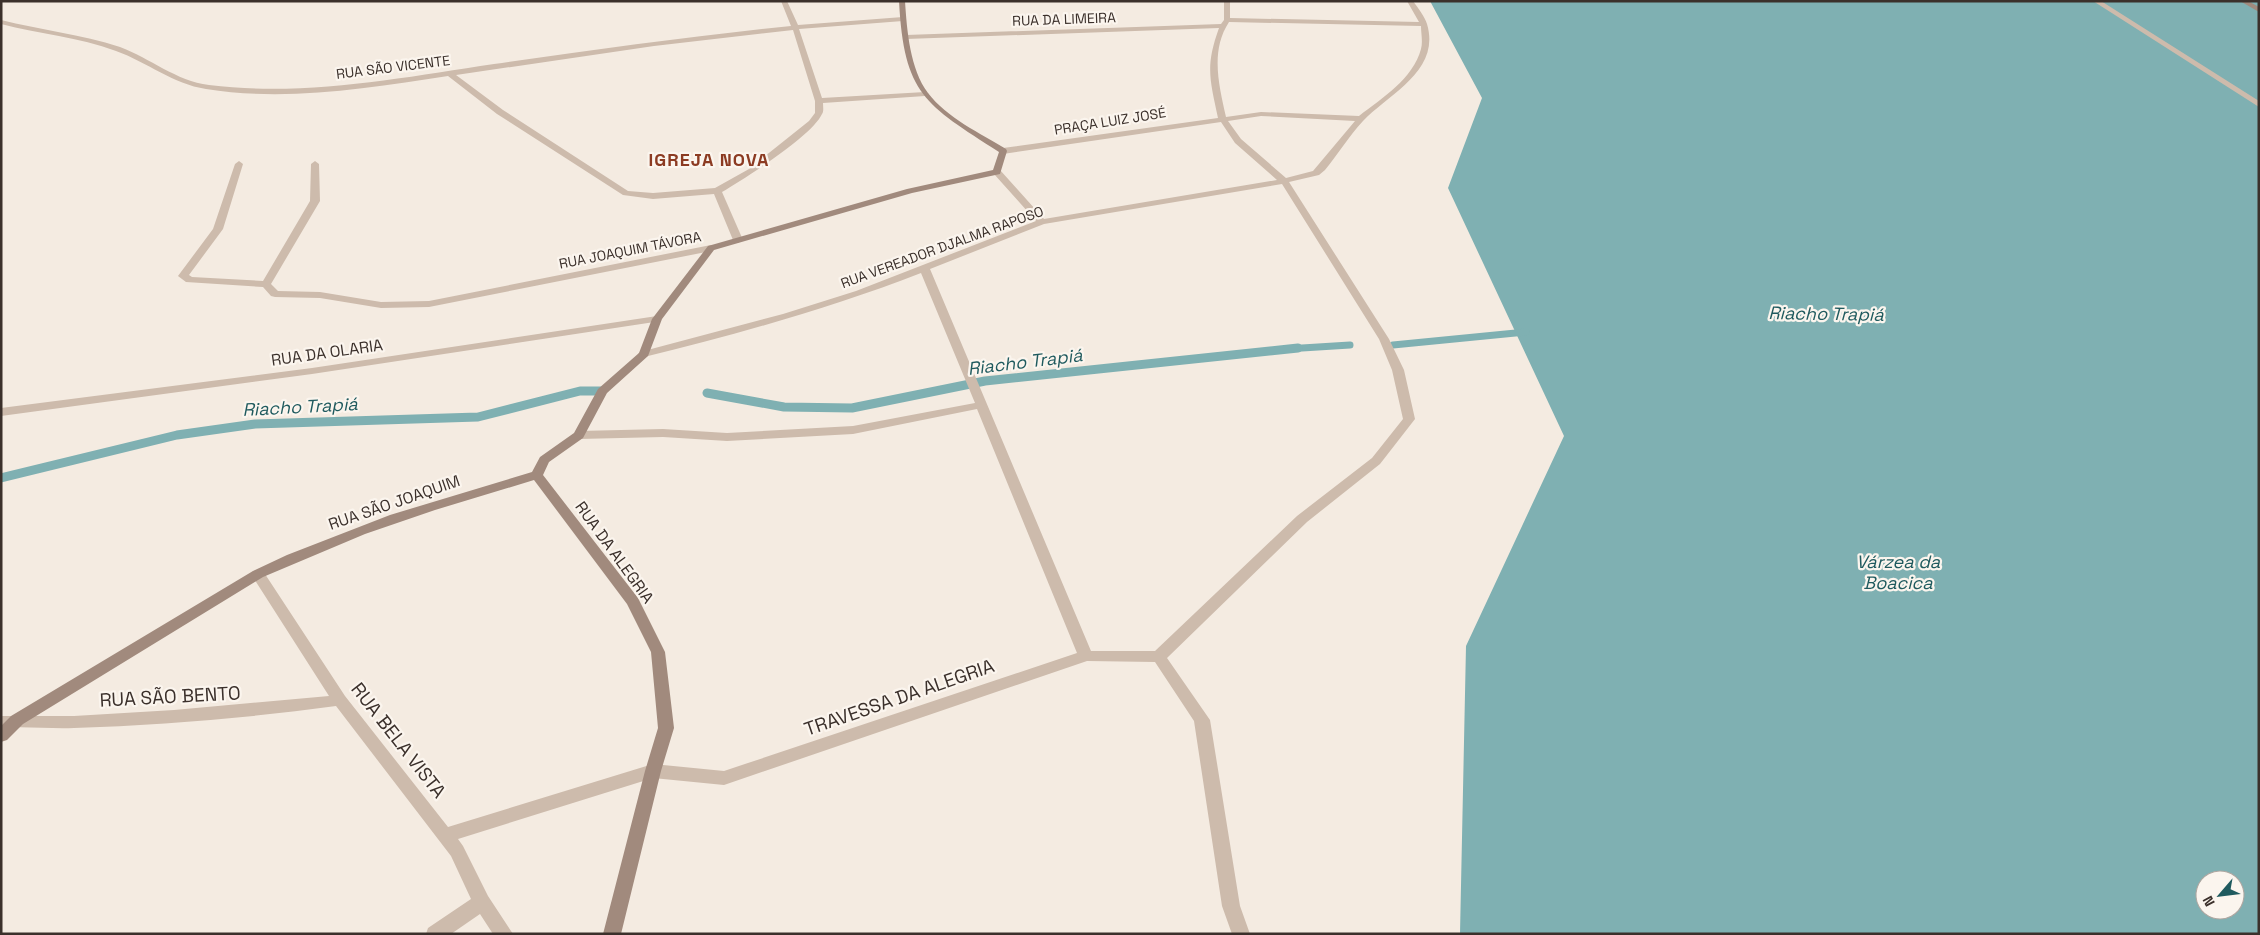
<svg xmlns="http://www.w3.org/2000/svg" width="2260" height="935" font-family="'Space Grotesk',sans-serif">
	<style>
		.water { fill: #7fb0b2; fill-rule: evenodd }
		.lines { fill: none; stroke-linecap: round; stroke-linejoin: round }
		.stream-far1 { stroke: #7fb0b2; stroke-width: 7 }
		.stream { stroke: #7fb0b2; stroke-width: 9 }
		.street { fill: #cdbbac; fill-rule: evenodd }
		.secondary { fill: #a18a7d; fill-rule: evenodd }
		.labels { text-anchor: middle; stroke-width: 4.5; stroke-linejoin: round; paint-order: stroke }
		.far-street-label { font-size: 14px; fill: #3b302b; stroke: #fbf5ee }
		.street-label { font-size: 16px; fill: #3b302b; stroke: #fbf5ee }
		.far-district-label { font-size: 18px; font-weight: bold; letter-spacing: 1px; fill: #8c3b22; stroke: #fbf5ee }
		.water-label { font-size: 18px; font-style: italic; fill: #1f5a5e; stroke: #fbf5ee }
		.near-street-label { font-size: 19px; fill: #3b302b; stroke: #fbf5ee }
	</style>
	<rect width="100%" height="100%" fill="#f4ebe1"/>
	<path class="water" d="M 1430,1 L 2259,1 L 2259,934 L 1460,934 L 1466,646 L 1564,436 L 1448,188 L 1482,98 ZM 2205,880 L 2235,880 L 2235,910 L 2205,910 Z"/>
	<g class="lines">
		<path class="stream-far1" d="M 1393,345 L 1526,332
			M 1286,349 L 1350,345"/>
		<path class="stream" d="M 707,393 L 784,407 L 852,408 L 985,381 L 1298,348
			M 1,478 L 177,435 L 255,424 L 478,417 L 580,391 L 602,391"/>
		<path class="street" d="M 781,1 L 787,1 L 798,25 L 903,17 L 906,19 L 903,21 L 799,29 L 822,98 L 925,92 L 929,94 L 925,96 L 823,103 C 823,107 824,111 822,114 C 812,136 744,179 722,192 L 743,240 L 738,243 L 733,240 L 714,194 L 653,199 L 623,195 L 497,114 L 448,76 C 369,88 286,102 206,89 C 173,84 147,62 116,51 C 79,37 39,34 1,24 L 1,20 C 40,30 81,34 120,47 C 150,58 176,81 209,85 C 304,97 400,78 494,64 C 593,50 692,36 791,26 ZM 793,30 L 815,101 L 815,113 L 809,121 L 749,169 L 715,188 L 653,193 L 628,191 L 503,110 L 456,75 L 654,46 Z
			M 1224,1 L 1230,1 L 1230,18 L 1419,22 L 1407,1 L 1413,1 C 1418,8 1425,17 1427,24 C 1441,71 1389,94 1363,121 C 1349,136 1338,154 1325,170 L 1319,175 L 1289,182 L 1389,339 L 1404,370 L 1415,419 L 1380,464 L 1307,522 L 1167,658 L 1210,720 L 1240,906 L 1250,934 L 1232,934 L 1222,906 L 1194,721 L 1155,662 L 1087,661 L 724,785 L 653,778 L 458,839 L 463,846 L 488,896 L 513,934 L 493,934 L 480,914 L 451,934 L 426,934 L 428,928 L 471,899 L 451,856 L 336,706 C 249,718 161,725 74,728 C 50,729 25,726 1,728 L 1,716 L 74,716 L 174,710 L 329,696 L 251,574 L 253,571 L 263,571 L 345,696 L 448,827 L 653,764 L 724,771 L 1077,653 L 977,409 L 853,434 L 727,441 L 663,437 L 579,439 L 573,435 L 579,431 L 663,429 L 727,433 L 853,426 L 975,403 L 921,273 C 831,308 738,334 644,357 L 638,354 L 640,352 L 783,314 L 856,291 L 1036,221 L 994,174 L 994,170 L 1000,170 L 1044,219 L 1277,180 L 1235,143 L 1221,122 L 1003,154 L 999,151 L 1003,148 L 1218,118 C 1210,79 1205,67 1219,28 L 906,39 L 903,37 L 906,35 L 1221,24 L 1224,20 ZM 1229,22 L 1421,26 C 1421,33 1423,42 1421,49 C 1413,79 1382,98 1359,116 L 1261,112 L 1226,117 C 1219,85 1210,51 1229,22 ZM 1261,116 L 1355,121 L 1313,171 L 1286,178 L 1241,139 L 1228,121 ZM 1282,184 L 1379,339 L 1392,370 L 1403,419 L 1372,458 L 1297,516 L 1155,651 L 1091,651 L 930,269 L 1044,224 Z
			M 2093,1 L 2101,1 L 2259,101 L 2259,107 Z
			M 239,161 L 243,164 L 223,229 L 189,275 L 192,277 L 263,281 L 310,201 L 311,164 L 315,161 L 319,164 L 320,201 L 271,284 L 278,291 L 320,292 L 381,302 L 429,301 L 711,245 L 716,248 L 711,251 L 429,307 L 381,308 L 320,298 L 275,297 L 271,296 L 263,287 L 186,282 L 178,276 L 213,229 L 235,164 Z
			M 657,316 L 661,317 L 661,321 L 312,374 L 1,416 L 1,408 L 312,368 Z"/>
		<path class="secondary" d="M 899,1 L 905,1 C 907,31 910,69 928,93 C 947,118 980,133 1006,149 L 1007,151 L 1000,174 L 912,193 L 714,250 L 662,319 L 648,356 L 607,393 L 583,438 L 549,462 L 543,475 L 638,598 L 665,652 L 674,728 L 661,771 L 621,934 L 603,934 L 645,771 L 658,728 L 651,652 L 627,604 L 534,480 L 435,510 L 365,534 L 263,577 L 23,724 L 7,740 L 1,742 L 1,726 L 11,716 L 253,571 L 287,555 L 390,515 L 532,472 L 540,457 L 574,433 L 598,389 L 639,353 L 652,319 L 708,246 L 907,189 L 993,170 L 999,152 C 925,104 904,95 899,1 Z
			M 2240,1 L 2248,1 L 2259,7 L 2259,12 Z"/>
	</g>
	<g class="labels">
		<g class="far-street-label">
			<text transform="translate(1064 19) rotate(-2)" y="5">RUA DA LIMEIRA</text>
			<text transform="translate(393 67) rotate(-7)" y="5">RUA SÃO VICENTE</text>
			<text transform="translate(1110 121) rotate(-9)" y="5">PRAÇA LUIZ JOSÉ</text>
			<text transform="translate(942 247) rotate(-20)" y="5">RUA VEREADOR DJALMA RAPOSO</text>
			<text transform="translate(630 250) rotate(-11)" y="5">RUA JOAQUIM TÁVORA</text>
		</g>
		<g class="street-label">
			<text transform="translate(327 352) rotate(-8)" y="6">RUA DA OLARIA</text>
			<text transform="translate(394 502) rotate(-19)" y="6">RUA SÃO JOAQUIM</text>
			<text transform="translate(615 552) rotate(54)" y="6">RUA DA ALEGRIA</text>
		</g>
		<g class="far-district-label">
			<text x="709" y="166">IGREJA NOVA</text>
		</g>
		<g class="water-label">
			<text transform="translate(1826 314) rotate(1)" y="6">Riacho Trapiá</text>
			<text transform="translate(1025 362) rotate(-7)" y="6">Riacho Trapiá</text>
			<text transform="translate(300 407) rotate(-3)" y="6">Riacho Trapiá</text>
			<text x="1898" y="568">Várzea da<tspan x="1898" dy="21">Boacica</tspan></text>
		</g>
		<g class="near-street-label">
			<text transform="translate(170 696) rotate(-3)" y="7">RUA SÃO BENTO</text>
			<text transform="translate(899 697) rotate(-19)" y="7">TRAVESSA DA ALEGRIA</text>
			<text transform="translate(399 740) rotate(52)" y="7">RUA BELA VISTA</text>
		</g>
	</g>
	<rect width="2260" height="935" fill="none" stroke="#3b302b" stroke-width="5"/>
	<g transform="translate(2220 895) rotate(242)"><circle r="24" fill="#fbf5ee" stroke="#aea6a0"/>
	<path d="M0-4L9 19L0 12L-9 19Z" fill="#1f5a5e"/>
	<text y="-8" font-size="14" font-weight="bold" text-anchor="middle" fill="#3b302b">N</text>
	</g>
</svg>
